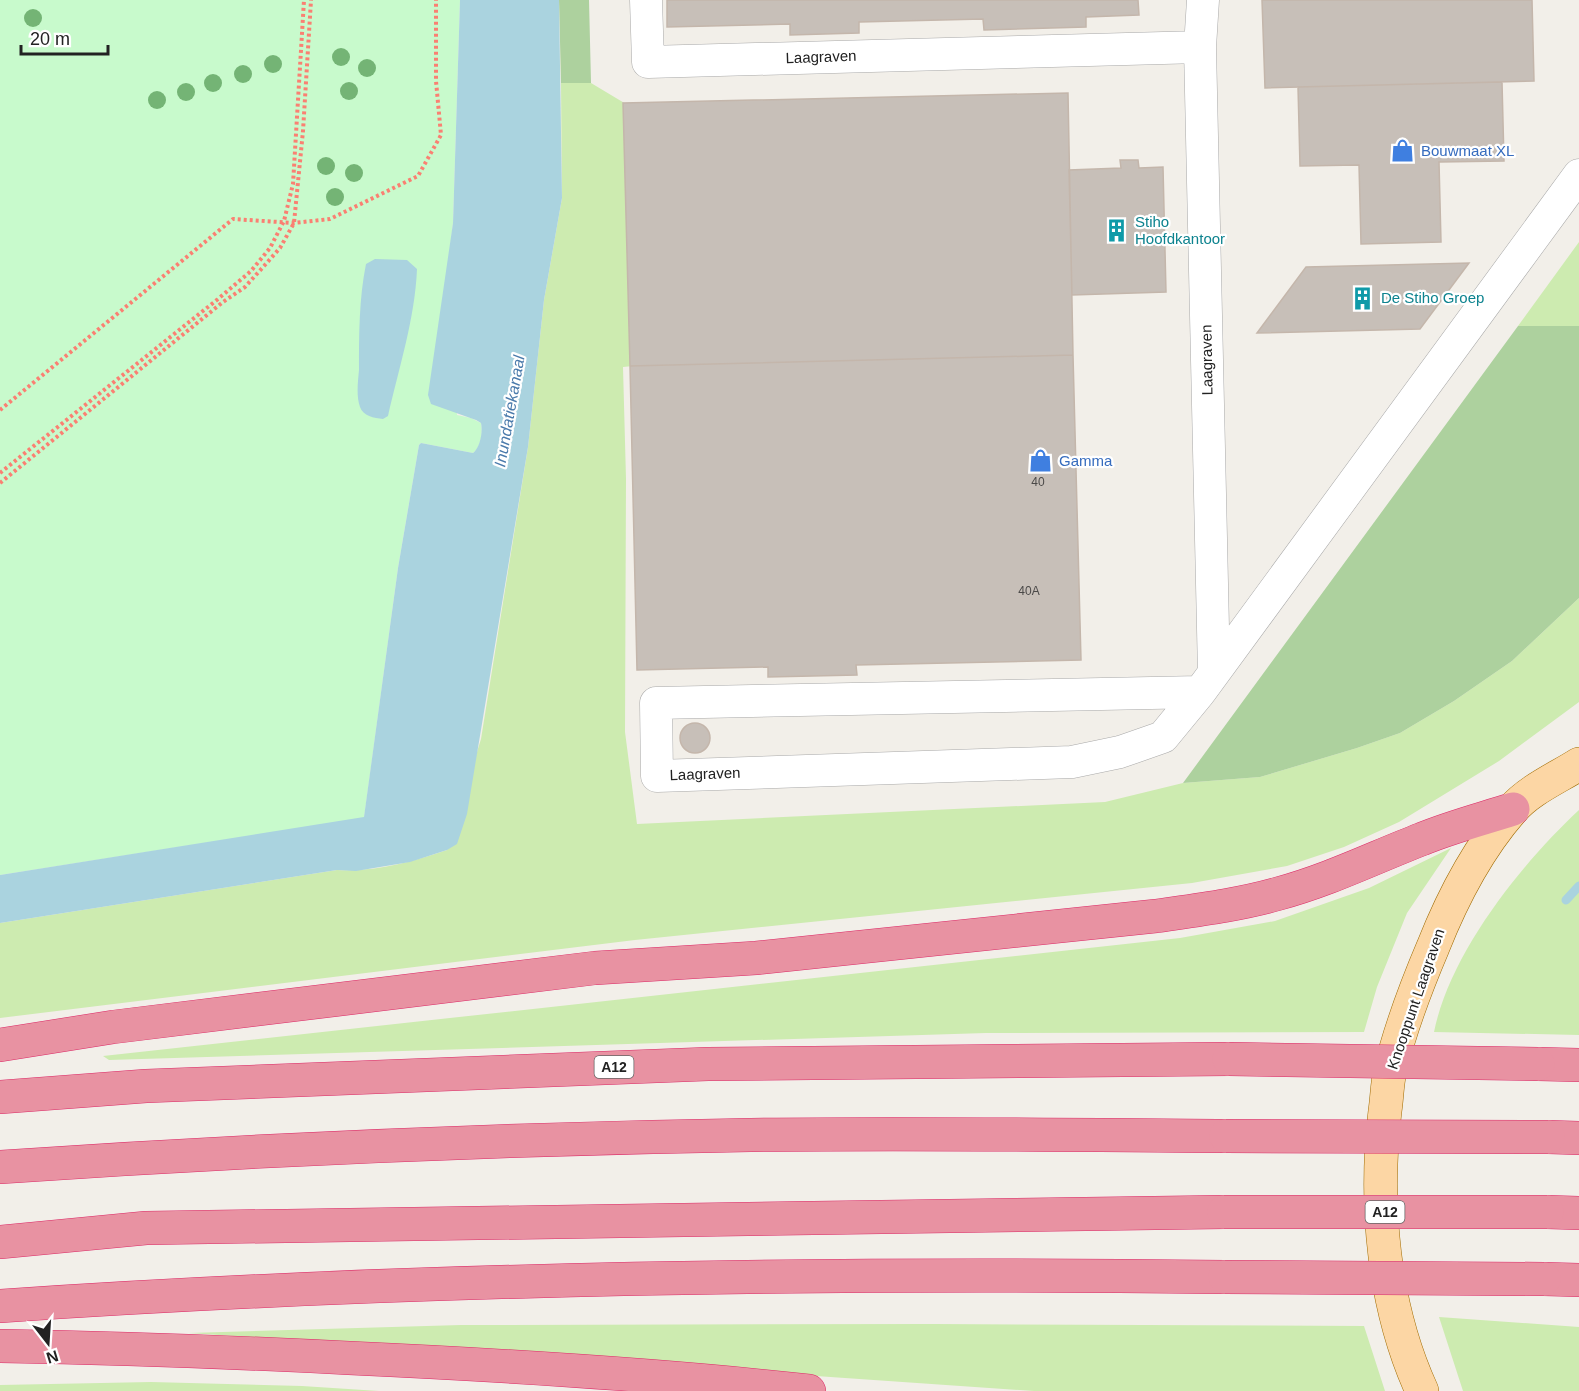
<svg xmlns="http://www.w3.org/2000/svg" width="1579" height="1391" font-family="Helvetica,sans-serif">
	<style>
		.grass { fill: #cdebb0 }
		.forest { fill: #add19e }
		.park { fill: #c8facc }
		.water { fill: #aad3df }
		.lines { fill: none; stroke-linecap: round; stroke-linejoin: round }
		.stream { stroke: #aad3df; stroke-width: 9 }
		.building { fill: #c7bfb8; stroke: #c4b6ab; stroke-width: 1.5 }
		.minor-casing { stroke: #a9a9a9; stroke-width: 33 }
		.major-casing { stroke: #a06b00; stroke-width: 34 }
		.highway-casing { stroke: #dc2a67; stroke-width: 34 }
		.path { stroke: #fa8072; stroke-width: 4; stroke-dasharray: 3 3; stroke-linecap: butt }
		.minor { stroke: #fff; stroke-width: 32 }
		.major { stroke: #fcd6a4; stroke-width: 33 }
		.highway { stroke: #e892a2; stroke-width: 33 }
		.highway-bridge-casing { stroke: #dc2a67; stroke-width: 34; stroke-linecap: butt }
		.highway-bridge { stroke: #e892a2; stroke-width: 33 }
		.tree { fill: #74b475 }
		.labels { text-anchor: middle; stroke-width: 4.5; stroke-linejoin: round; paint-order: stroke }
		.number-label { font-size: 12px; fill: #4b4948 }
		.shield { fill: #fff; stroke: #646464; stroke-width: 1.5 }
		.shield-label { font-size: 14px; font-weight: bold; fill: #222 }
		.street-label { font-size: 15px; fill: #222; stroke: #fff }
		.shop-label { font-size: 15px; fill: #366cbe; stroke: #fff; text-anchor: start }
		.culture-label { font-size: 15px; fill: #0d838f; stroke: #fff; text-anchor: start }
		.water-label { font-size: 16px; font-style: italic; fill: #4a7aab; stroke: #fff }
	</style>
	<rect width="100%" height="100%" fill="#f2efe9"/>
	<path class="grass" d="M 561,83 L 591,83 L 636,110 L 643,365 L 623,367 L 626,479 L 625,732 L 637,824 L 1105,802 L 1183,783 L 1260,777 L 1357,748 L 1400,733 L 1454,701 L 1512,661 L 1579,598 L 1579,702 L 1499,761 L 1399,822 L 1344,847 L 1287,866 L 1192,883 L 635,940 L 0,1018 L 0,923 L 337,870 C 375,872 412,862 447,850 L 481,739 L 528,447 L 544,300 L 562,198 Z
		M 1579,242 L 1579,326 L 1518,326 Z
		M 1579,810 L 1579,1035 L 1434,1032 C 1450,953 1521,864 1579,810 Z
		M 1451,848 L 1407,913 L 1377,987 L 1364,1032 L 986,1033 L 109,1060 L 103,1056 L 1180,938 L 1275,921 L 1369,888 Z
		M 1439,1317 L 1579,1327 L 1579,1391 L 1463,1391 Z
		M 934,1324 L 1364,1326 L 1385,1391 L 1034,1391 L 189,1333 L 461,1325 Z
		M 151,1382 L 302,1386 L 379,1391 L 0,1391 L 0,1385 Z"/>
	<path class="forest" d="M 559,0 L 589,0 L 591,83 L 561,83 Z
		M 1518,326 L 1579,326 L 1579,598 L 1512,661 L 1454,701 L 1400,733 L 1357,748 L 1260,777 L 1183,783 Z"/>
	<path class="park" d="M 0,0 L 460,0 L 453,223 L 448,265 L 457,415 L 471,418 L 481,423 C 483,432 481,448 473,453 L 421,443 L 419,445 L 398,568 L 364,818 L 0,875 Z"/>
	<path class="water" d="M 460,0 L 559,0 L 562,198 L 544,300 L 528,447 L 467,814 L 457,844 L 447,850 L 410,862 L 356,871 L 337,870 L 0,923 L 0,875 L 364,817 L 398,568 L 419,445 L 421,443 L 473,453 C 480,448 483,432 481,423 L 476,420 L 431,404 L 428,395 L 453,223 Z
		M 375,259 L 407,260 L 417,269 C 415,318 399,368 388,416 L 383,419 C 374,418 363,416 360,407 C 356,396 358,381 359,370 C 359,335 359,298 366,264 Z"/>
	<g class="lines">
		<path class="stream" d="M 1566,900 L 1579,886"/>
	</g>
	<path class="building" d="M 667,0 L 1138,0 L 1139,15 L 1086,17 L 1086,27 L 984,30 L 983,19 L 859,22 L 859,33 L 790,35 L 790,24 L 667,27 Z
		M 1262,0 L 1532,0 L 1534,81 L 1265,88 Z
		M 1502,82 L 1504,161 L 1439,162 L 1441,242 L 1361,244 L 1359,165 L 1300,166 L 1298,87 Z
		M 1068,93 L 1073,355 L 630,366 L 623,103 Z
		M 1120,160 L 1138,160 L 1139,168 L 1163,167 L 1166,292 L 1072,295 L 1069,170 L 1121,168 Z
		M 1469,263 L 1420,329 L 1257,333 L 1306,267 Z
		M 1073,355 L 1081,660 L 856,665 L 857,675 L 768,677 L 768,667 L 637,670 L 630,366 Z
		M680 738a15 15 0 1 1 30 0a15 15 0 1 1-30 0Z"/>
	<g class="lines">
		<defs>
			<path id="minor" d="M 646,0 L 648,62 L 1200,47
				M 1203,0 L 1200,47 L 1214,673
				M 1200,692 L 656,703 L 657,776 L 1072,762 L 1120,752 L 1163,737 L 1200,692 L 1579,175"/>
			<path id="major" d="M 1422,1391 C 1383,1306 1374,1204 1385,1111 C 1387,1098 1387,1084 1390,1071 C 1400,1029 1416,987 1433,947 C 1452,899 1478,849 1512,810 C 1529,790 1557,778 1579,764"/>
			<path id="highway" d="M 0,1045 L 113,1027 L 595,968 L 756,958 L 1156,916 C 1197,910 1238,905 1277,894 C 1329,880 1373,858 1422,839 C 1451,827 1482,819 1513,809
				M 1538,1064 L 1579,1065
				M 0,1097 L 146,1086 L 708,1064 L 1229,1059
				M 1548,1137 L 1579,1138
				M 0,1167 C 250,1150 501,1139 751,1135 C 910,1133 1068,1135 1226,1136
				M 1547,1212 L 1579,1213
				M 0,1242 L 146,1228 L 1224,1212
				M 1544,1279 L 1579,1280
				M 0,1306 C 408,1278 816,1272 1225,1277
				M 0,1346 C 116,1348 232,1352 349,1358 C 502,1365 657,1374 809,1391"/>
		</defs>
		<use href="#minor" class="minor-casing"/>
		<use href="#major" class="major-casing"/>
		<use href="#highway" class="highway-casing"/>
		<path class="path" d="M 0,410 L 233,219 L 294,223 L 330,219 L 418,176 L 441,135 L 436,81 L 436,0
			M 0,473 L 218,299 L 251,271 L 270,248 L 284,221 L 293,184 L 304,0
			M 0,483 L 223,302 L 245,287 L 264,266 L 280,248 L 294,223 L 303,131 L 311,0"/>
		<use href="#minor" class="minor"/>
		<use href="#major" class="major"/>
		<use href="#highway" class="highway"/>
		<defs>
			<path id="highway-bridge" d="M 1229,1059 L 1538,1064
				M 1226,1136 L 1548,1137
				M 1224,1212 L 1547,1212
				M 1225,1277 L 1544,1279"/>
		</defs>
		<use href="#highway-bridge" class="highway-bridge-casing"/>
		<use href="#highway-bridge" class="highway-bridge"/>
	</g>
	<g class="tree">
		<circle cx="33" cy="18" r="9"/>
		<circle cx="341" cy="57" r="9"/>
		<circle cx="273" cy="64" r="9"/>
		<circle cx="367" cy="68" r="9"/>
		<circle cx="243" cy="74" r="9"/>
		<circle cx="213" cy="83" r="9"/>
		<circle cx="349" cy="91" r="9"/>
		<circle cx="186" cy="92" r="9"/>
		<circle cx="157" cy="100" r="9"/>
		<circle cx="326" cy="166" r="9"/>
		<circle cx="354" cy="173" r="9"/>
		<circle cx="335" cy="197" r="9"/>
	</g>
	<defs>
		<symbol id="shop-bare" viewBox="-9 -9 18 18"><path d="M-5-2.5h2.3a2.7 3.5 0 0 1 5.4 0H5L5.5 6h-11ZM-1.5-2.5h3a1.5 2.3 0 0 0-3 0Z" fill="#3f7fe0" stroke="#fff" stroke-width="2.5" paint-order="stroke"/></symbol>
		<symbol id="building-bare" viewBox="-9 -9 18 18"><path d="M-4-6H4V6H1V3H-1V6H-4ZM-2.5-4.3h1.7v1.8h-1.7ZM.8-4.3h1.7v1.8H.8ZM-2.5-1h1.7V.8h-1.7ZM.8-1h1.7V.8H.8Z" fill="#0f9aa8" stroke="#fff" stroke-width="2.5" paint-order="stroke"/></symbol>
	</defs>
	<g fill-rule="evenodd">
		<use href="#shop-bare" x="1386" y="134" width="33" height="33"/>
		<use href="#building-bare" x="1100" y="214" width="33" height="33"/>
		<use href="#building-bare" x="1346" y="282" width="33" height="33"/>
		<use href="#shop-bare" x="1024" y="444" width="33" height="33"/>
	</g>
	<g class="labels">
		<g class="number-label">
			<text x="1038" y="486">40</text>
			<text x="1029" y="595">40A</text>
		</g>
		<g class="shield">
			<rect x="594.5" y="1056" width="39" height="22" rx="4.5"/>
			<rect x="1365.5" y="1201" width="39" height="22" rx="4.5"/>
		</g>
		<g class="shield-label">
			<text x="614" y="1072">A12</text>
			<text x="1385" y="1217">A12</text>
		</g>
		<g class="street-label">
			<text transform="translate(821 57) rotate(-2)" y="5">Laagraven</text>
			<text transform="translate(1207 360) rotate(-91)" y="5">Laagraven</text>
			<text transform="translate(705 774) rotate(-2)" y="5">Laagraven</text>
			<text transform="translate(1416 999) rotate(-71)" y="5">Knooppunt Laagraven</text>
		</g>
		<g class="shop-label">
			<text x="1421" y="156">Bouwmaat XL</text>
			<text x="1059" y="466">Gamma</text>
		</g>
		<g class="culture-label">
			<text x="1135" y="227">Stiho<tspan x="1135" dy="17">Hoofdkantoor</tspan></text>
			<text x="1381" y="303">De Stiho Groep</text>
		</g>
		<g class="water-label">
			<text transform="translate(509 411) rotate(-80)" y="6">Inundatiekanaal</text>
		</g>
	</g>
	<g transform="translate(48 1343) rotate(163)" stroke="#ffffff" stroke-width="4.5" paint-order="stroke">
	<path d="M0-4.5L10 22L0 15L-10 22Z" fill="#222222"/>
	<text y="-9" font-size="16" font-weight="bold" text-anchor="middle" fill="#222222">N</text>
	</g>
	<path d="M21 45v9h87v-9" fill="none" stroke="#222222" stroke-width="3"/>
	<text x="30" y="45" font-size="18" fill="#222222" stroke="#ffffff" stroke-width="4.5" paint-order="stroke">20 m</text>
</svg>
